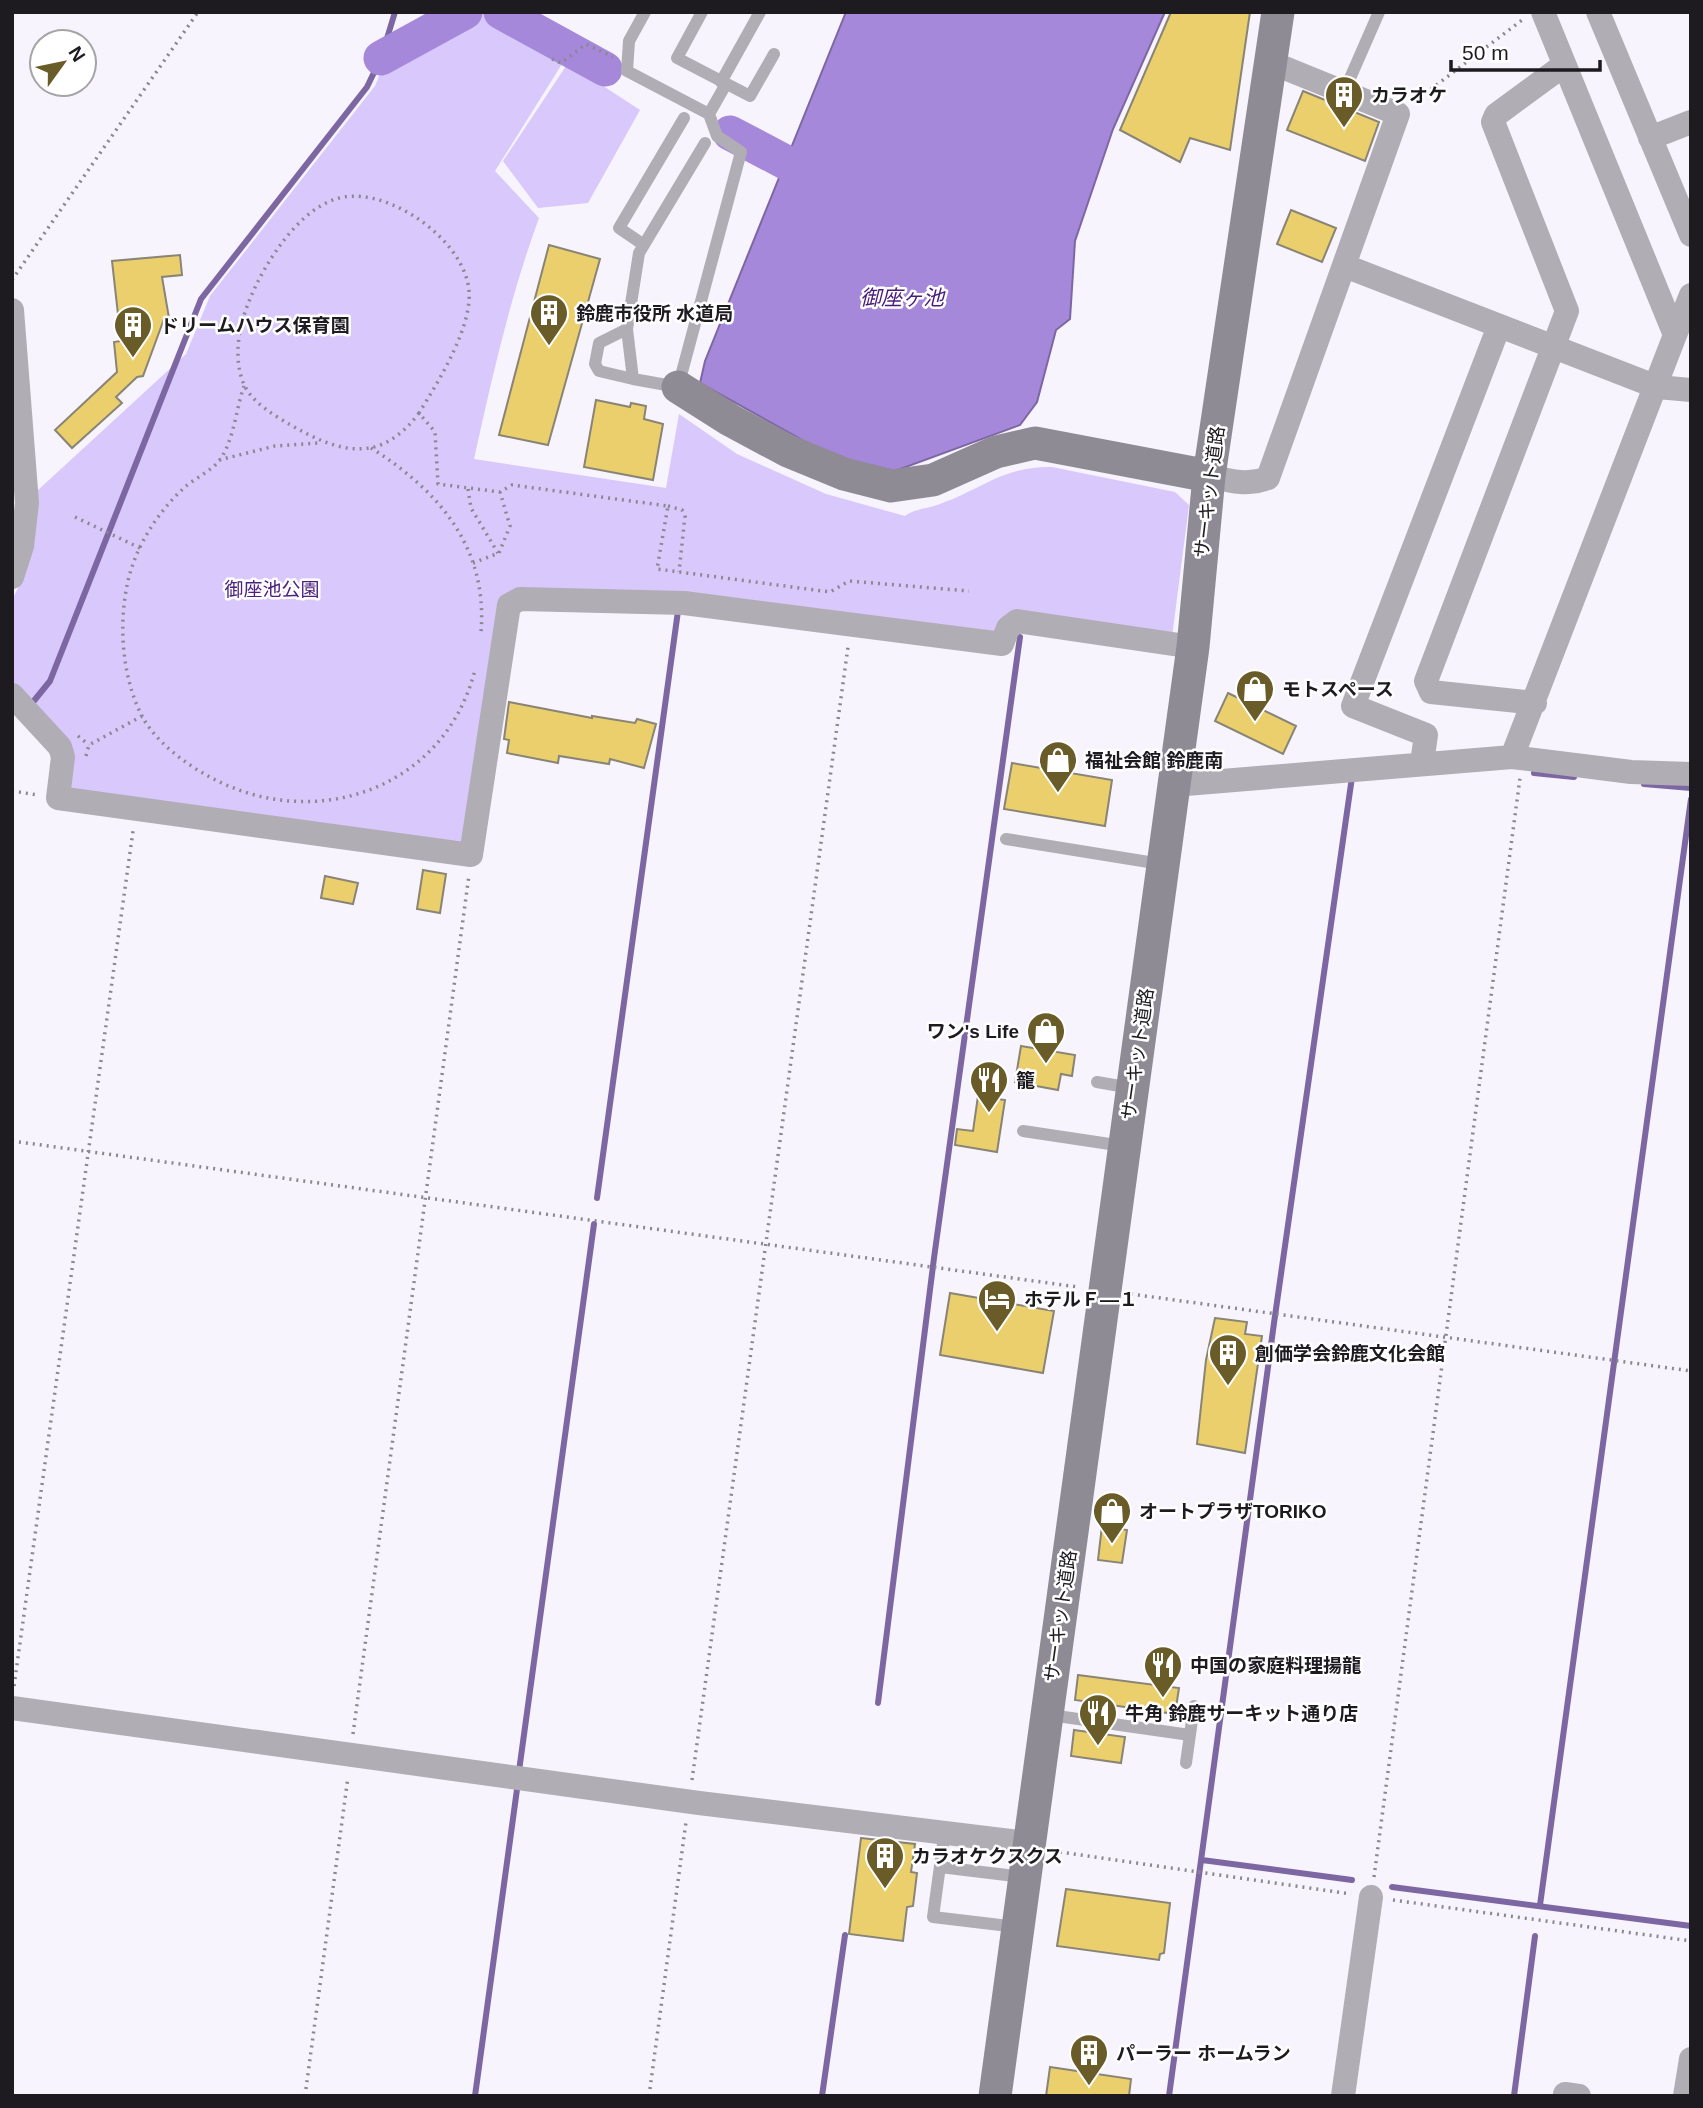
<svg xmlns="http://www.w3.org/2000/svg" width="1703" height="2108" font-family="Arial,'Noto Sans JP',sans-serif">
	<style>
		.green { fill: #d8c8fb }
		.water { fill: #a688db; stroke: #7d67a3; stroke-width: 2 }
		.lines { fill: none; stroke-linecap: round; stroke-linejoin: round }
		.stream { stroke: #7d67a3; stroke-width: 6 }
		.river { stroke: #a688db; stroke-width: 35 }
		.building { fill: #ebcf6c; stroke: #888476; stroke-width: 2 }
		.path { stroke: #8a888f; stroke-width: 3.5; stroke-dasharray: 2 5; stroke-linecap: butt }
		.lane { stroke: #b0aeb4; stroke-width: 12 }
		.street { stroke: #b0aeb4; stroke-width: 24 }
		.secondary { stroke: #8e8b95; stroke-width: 33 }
		.labels { text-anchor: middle; stroke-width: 5; stroke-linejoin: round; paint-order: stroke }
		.poi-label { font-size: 19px; font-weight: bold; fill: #1d1b20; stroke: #fff; text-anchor: start }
		.street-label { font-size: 19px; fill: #1d1b20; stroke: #fff }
		.park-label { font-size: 19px; fill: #4d2081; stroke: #fff }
		.water-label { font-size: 21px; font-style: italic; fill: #481b7c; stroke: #fff }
	</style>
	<rect width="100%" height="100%" fill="#f7f4fd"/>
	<path class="green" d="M 478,12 L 491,12 L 567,56 L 495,171 L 539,218 C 510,297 492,377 474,459 L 666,488 L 679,414 L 737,454 L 826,494 L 905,516 C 916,508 927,509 940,504 C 982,489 1004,466 1052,467 L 1175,492 L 1189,505 L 1172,637 L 1000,632 L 518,590 L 469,839 L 457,848 L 68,794 L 21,688 L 12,682 L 12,600 L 21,582 L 37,491 L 186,354 L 210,296 L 375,86 L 386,59 L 398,61 L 411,48 Z
		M 568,63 L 640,110 L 588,203 L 538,208 L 503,161 Z"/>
	<path class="water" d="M 846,12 L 1165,12 L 1113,129 L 1075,241 L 1070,319 L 1056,330 L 1037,402 L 1020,425 L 895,471 L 831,456 L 700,383 L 705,361 Z"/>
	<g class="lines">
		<path class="stream" d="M 33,702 L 50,681 L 201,299 L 367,87 L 381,58 L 395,12
			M 1534,773 L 1574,777
			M 1644,784 L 1691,788
			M 597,1198 L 678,611
			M 878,1703 L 934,1258 L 1020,637
			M 519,1771 L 594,1224
			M 1202,1860 L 1352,1880
			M 1392,1887 L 1691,1926
			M 1540,1905 L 1691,799
			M 475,2096 L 518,1782
			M 822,2096 L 845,1935
			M 1169,2096 L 1274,1323 L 1352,777
			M 1514,2096 L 1535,1936"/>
		<path class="river" d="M 501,12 L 605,69
			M 381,58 L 465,12
			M 730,133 L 787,163"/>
	</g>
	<path class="building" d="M 1171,12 L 1250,12 L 1230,150 L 1190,138 L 1180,162 L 1120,130 Z
		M 1303,91 L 1379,122 L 1365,161 L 1287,130 Z
		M 1291,210 L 1336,228 L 1322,262 L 1277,244 Z
		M 549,245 L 600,259 L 548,445 L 499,435 Z
		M 180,255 L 182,275 L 162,277 L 169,318 L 164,319 L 143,376 L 137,377 L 116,397 L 122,403 L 72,448 L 55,430 L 117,372 L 114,342 L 121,341 L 112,261 Z
		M 596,400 L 630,407 L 631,403 L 646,406 L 644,419 L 663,424 L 653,480 L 584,467 Z
		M 1228,693 L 1296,726 L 1283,754 L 1215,721 Z
		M 509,702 L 592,718 L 592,716 L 635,723 L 637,719 L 656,724 L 644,768 L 610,759 L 609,764 L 559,756 L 558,763 L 507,753 L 509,740 L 504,739 Z
		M 1012,763 L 1112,780 L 1105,826 L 1004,809 Z
		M 423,870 L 446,874 L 440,913 L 417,909 Z
		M 325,876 L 358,883 L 353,904 L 321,898 Z
		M 1021,1046 L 1075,1055 L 1072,1076 L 1061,1074 L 1058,1090 L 1015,1082 Z
		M 978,1096 L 1005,1100 L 997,1152 L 955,1145 L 957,1129 L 973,1131 Z
		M 950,1293 L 1054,1311 L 1043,1373 L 940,1355 Z
		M 1215,1318 L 1247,1322 L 1245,1334 L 1262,1336 L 1245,1453 L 1197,1444 L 1206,1360 Z
		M 1102,1526 L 1127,1530 L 1122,1563 L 1098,1560 Z
		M 1078,1675 L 1179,1688 L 1175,1714 L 1075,1700 Z
		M 1074,1730 L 1125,1737 L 1121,1763 L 1071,1756 Z
		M 861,1838 L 915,1844 L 911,1872 L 917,1873 L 913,1906 L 907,1907 L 903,1941 L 849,1934 Z
		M 1066,1889 L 1170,1903 L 1164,1953 L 1160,1954 L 1159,1960 L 1057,1946 Z
		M 1050,2067 L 1131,2079 L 1129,2096 L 1046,2096 Z"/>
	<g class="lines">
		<path class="path" d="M 552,59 L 561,63 L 586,44 L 613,57
			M 1414,102 L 1522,20
			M 12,280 L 198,12
			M 244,386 C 236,409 234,441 219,461 C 210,472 195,478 185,487 C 156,513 132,552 126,591 C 119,631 123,679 142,716 C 154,740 184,763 208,776 C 312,834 444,791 475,670
			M 419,413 C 380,465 339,453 289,424 C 272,414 250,401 243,382 C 226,337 255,280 281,244 C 297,223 317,202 344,197 C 392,189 465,241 469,291 C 472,328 438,382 419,413 L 435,432 L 438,484 L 500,492 L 512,485 L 668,506 L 657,569 L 830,592 L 849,581 L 969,591
			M 371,448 C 438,490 488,547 481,632
			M 219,460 L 275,446 L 318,443
			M 468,489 L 471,508 L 498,553
			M 668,506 L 682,510 L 685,516 L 679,572
			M 75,517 L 140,548
			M 473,563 L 499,553 L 510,526 L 500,492
			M 78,736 L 89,745
			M 86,756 L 89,745 L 142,716
			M 12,791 L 38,795
			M 12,1141 L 1078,1287
			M 1131,1294 L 1691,1371
			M 14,1686 L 133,831
			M 353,1734 L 469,875
			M 692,1780 L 848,647
			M 1053,1851 L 1351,1894
			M 1374,1877 L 1520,778
			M 1393,1900 L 1691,1941
			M 305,2096 L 348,1777
			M 649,2096 L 686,1822"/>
		<path class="lane" d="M 645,12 L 629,41 L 627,71 L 709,114 L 717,136 L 741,152 L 678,387 L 633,379 L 627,329 L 639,253 L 705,143
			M 702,12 L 677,58 L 750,96 L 774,54
			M 721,82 L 760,12
			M 1344,92 L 1379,12
			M 709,114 L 726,84
			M 644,245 L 619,228 L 684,118
			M 627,329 L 599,343 L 595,364 L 599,371 L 633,379
			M 1006,839 L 1161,864
			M 1097,1082 L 1131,1088
			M 1023,1131 L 1123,1146
			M 1050,1715 L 1190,1735
			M 1186,1763 L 1194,1706
			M 943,1844 L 933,1917 L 1017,1927
			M 940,1867 L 1023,1877"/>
		<path class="street" d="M 1598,12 L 1691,235
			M 1650,138 L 1691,122
			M 1345,266 L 1657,387 L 1691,390
			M 12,310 L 27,503 L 22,546 L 12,577
			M 1675,335 L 1691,295
			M 1209,476 C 1230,481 1248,486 1268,478 L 1398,114 L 1270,62
			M 12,695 L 60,747 L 63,757 L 58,798 L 471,855 L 509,605 L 520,599 L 684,603 L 1002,644 L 1008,628 L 1017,621 L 1193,647
			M 1535,703 L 1431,692 L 1426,681 L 1567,311 L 1493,122 L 1496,115 L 1564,65
			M 1512,757 L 1675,335 L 1543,12
			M 1422,763 L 1426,735 L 1353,706 L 1499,326
			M 1174,785 L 1512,757 L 1631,772 L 1691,774
			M 12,1708 L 699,1803 L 1028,1843
			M 1565,2094 L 1579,2096
			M 1343,2096 L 1371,1897
			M 1685,2096 L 1691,2059"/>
		<path class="secondary" d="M 678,387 L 730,420 L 788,451 L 844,474 L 891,486 L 933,480 L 996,452 L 1035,443 L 1209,476
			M 995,2096 L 1174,785 L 1193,647 L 1209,476 L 1278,12"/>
	</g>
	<defs>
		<symbol id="building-pin" viewBox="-11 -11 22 30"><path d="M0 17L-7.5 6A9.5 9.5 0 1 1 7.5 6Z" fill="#6a5c29" stroke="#fff"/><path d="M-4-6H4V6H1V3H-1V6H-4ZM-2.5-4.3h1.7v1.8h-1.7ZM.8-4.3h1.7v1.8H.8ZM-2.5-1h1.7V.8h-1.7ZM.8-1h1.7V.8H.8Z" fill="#fff"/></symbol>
		<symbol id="shop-pin" viewBox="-11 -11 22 30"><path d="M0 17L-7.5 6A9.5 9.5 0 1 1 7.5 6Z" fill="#6a5c29" stroke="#fff"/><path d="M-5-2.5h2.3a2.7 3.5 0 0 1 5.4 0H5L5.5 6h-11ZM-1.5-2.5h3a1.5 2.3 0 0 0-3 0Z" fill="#fff"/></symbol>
		<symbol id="restaurant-pin" viewBox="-11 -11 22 30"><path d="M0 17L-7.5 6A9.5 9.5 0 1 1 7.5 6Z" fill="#6a5c29" stroke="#fff"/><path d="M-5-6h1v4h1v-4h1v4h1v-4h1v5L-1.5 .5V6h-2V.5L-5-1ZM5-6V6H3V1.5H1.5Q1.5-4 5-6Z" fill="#fff"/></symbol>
		<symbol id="hotel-pin" viewBox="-11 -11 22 30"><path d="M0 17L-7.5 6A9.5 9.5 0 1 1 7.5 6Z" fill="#6a5c29" stroke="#fff"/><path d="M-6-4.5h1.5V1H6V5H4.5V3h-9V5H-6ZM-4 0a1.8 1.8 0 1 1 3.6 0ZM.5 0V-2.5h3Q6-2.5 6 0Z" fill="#fff"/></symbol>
	</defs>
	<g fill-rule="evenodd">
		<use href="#building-pin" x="1322" y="73" width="44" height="60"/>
		<use href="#building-pin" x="527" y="291" width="44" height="60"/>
		<use href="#building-pin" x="111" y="303" width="44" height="60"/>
		<use href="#shop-pin" x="1233" y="667" width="44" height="60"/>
		<use href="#shop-pin" x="1036" y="738" width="44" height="60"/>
		<use href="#shop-pin" x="1024" y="1009" width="44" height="60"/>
		<use href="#restaurant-pin" x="967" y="1058" width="44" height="60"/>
		<use href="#hotel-pin" x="975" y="1277" width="44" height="60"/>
		<use href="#building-pin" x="1206" y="1331" width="44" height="60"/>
		<use href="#shop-pin" x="1090" y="1489" width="44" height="60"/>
		<use href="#restaurant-pin" x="1141" y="1643" width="44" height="60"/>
		<use href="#restaurant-pin" x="1076" y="1691" width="44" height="60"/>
		<use href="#building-pin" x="863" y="1834" width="44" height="60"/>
		<use href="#building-pin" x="1067" y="2031" width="44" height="60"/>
	</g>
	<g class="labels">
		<g class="poi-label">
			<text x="1371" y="102">カラオケ</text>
			<text x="576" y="320">鈴鹿市役所 水道局</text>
			<text x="160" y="332">ドリームハウス保育園</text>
			<text x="1282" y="696">モトスペース</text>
			<text x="1085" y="767">福祉会館 鈴鹿南</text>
			<text x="1019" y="1038" text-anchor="end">ワン's Life</text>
			<text x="1016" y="1087">籠</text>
			<text x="1024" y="1306">ホテルＦ―１</text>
			<text x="1255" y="1360">創価学会鈴鹿文化会館</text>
			<text x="1139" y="1518">オートプラザTORIKO</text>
			<text x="1190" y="1672">中国の家庭料理揚龍</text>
			<text x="1125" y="1720">牛角 鈴鹿サーキット通り店</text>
			<text x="912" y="1863">カラオケクスクス</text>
			<text x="1116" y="2060">パーラー ホームラン</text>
		</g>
		<g class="street-label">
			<text transform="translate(1209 492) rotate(-83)" y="7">サーキット道路</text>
			<text transform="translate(1137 1054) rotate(-82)" y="7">サーキット道路</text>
			<text transform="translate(1060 1616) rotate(-82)" y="7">サーキット道路</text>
		</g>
		<g class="park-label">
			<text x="272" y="596">御座池公園</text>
		</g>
		<g class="water-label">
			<text x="902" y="305">御座ヶ池</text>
		</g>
	</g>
	<rect width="1703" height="2108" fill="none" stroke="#1d1b20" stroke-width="28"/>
	<g transform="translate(63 63) rotate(57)"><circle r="33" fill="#ffffff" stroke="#a5a4a6" stroke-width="2"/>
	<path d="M0-5L12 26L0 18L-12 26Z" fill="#6a5c29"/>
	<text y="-10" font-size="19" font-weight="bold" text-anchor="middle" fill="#1d1b20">N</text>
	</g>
	<path d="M1451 60v10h149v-10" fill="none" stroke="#1d1b20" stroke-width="3.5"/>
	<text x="1462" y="60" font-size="21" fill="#1d1b20" stroke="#ffffff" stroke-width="5" paint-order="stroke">50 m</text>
</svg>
